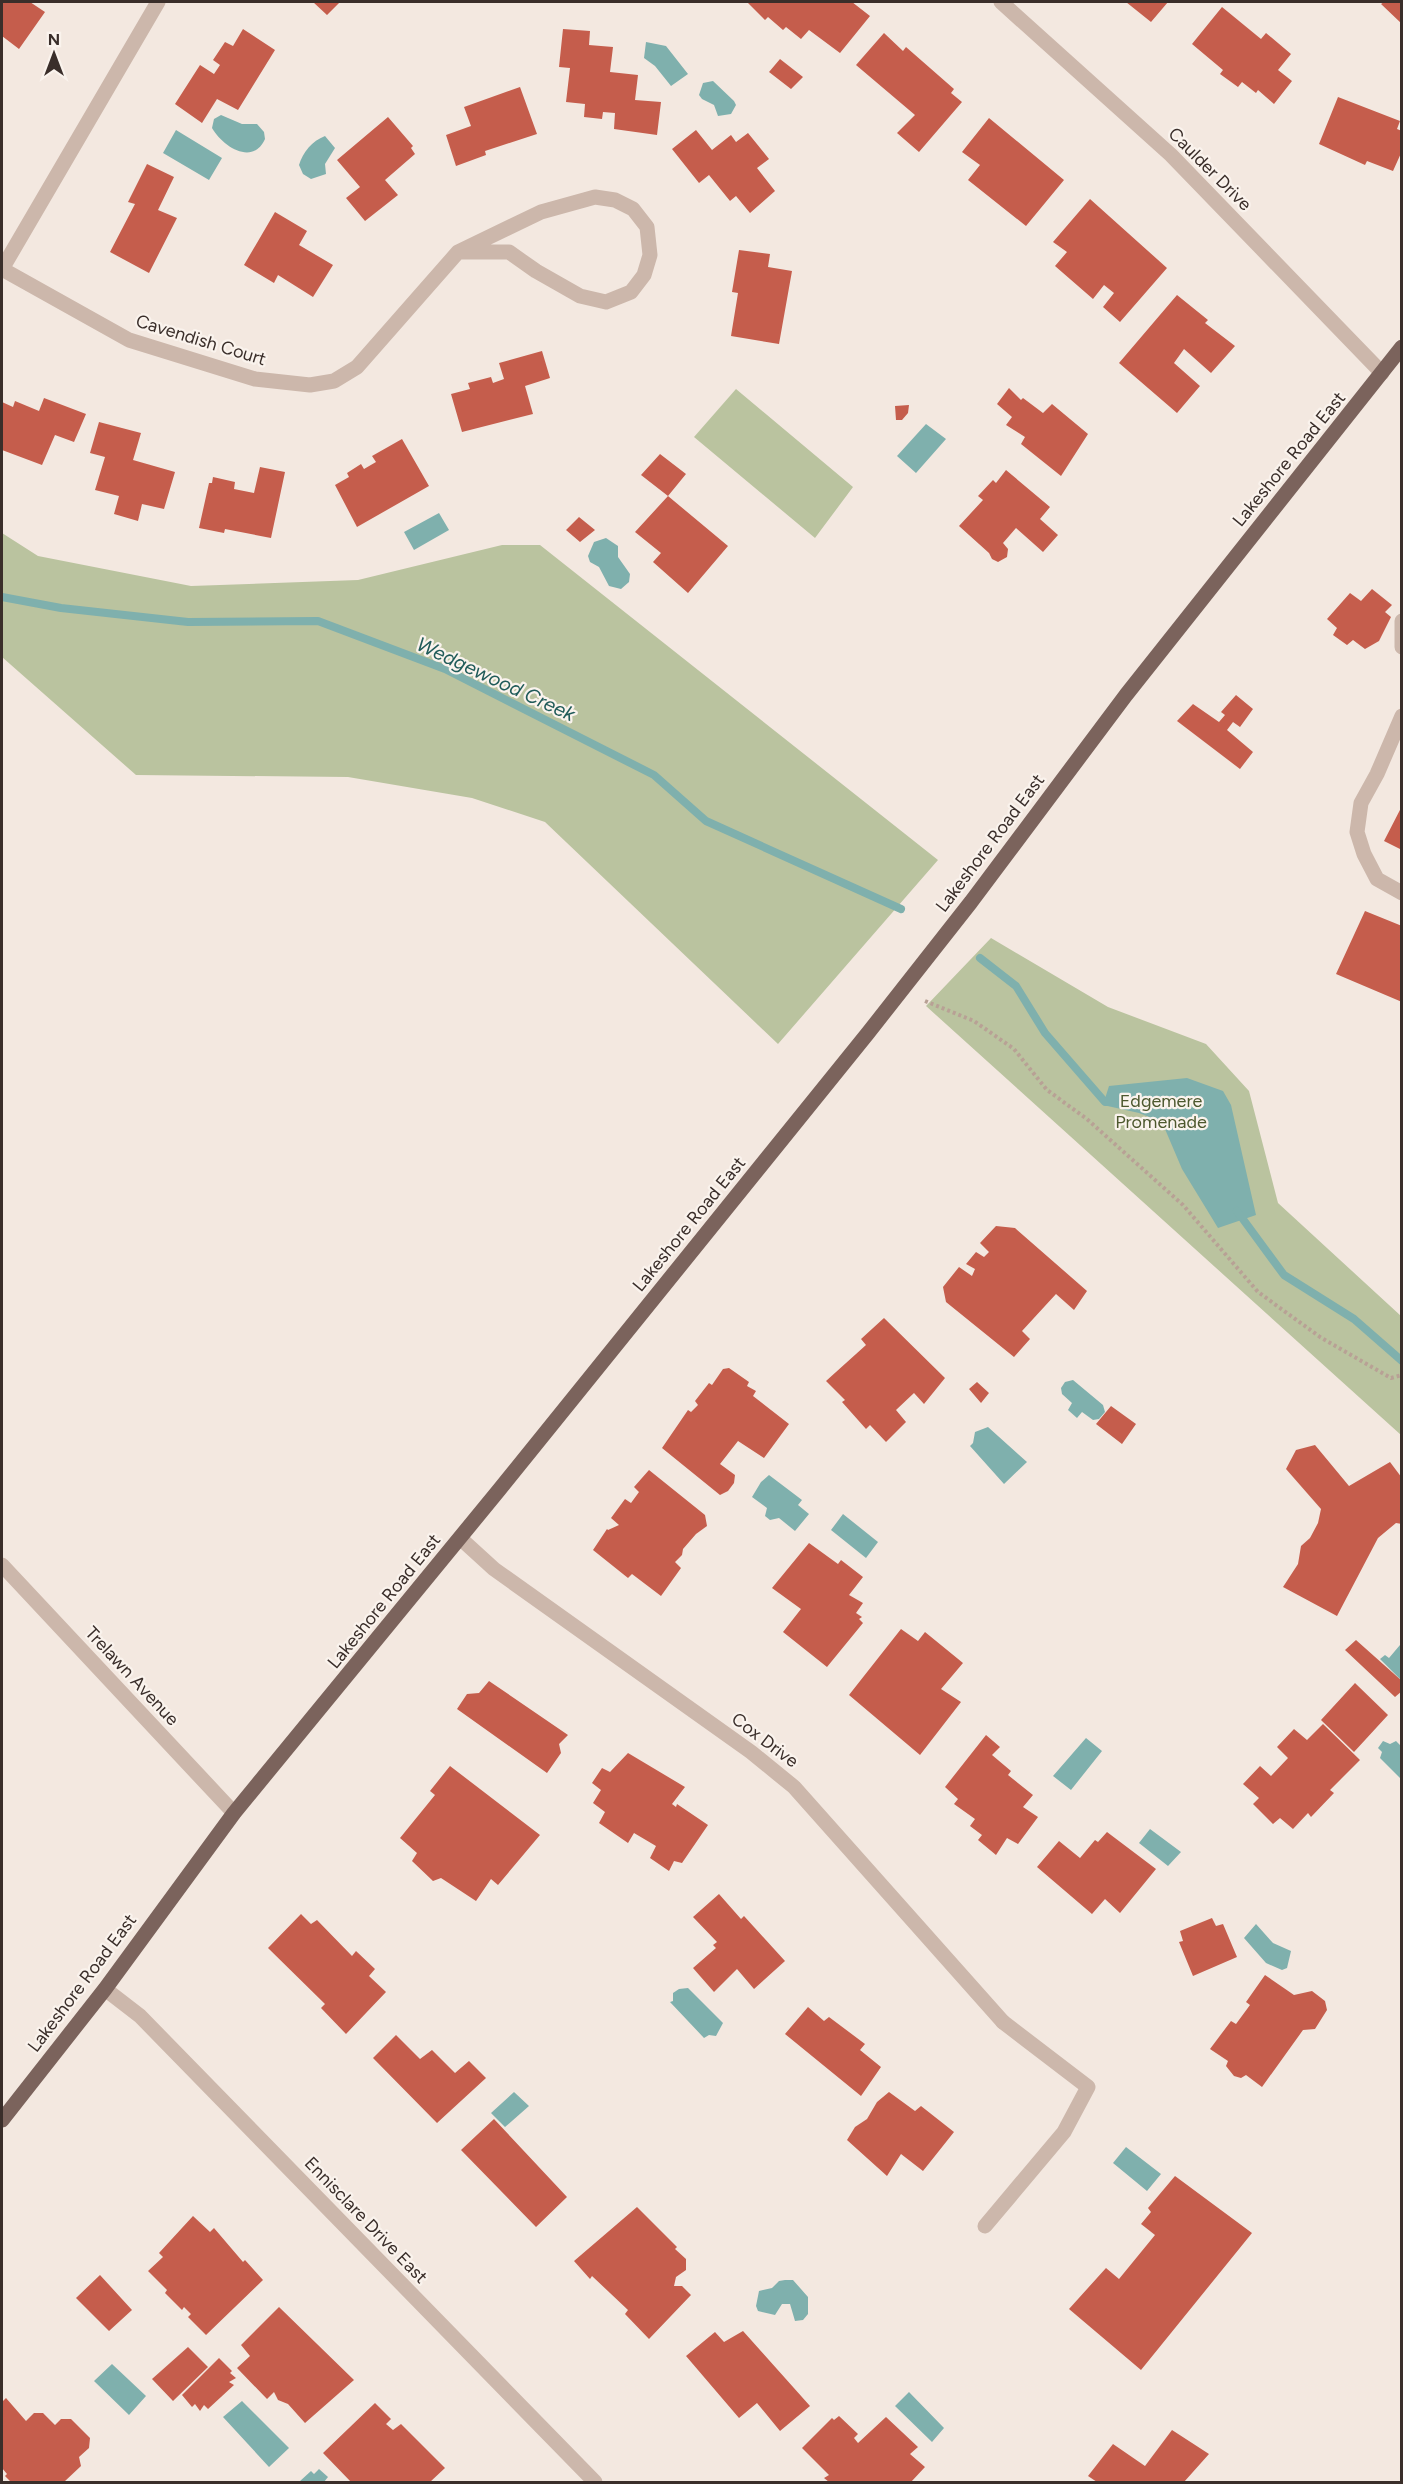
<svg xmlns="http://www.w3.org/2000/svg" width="1403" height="2484" font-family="Figtree,sans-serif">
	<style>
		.green { fill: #bac39f }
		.water { fill: #7fb0ad }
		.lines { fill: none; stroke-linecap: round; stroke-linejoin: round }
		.stream { stroke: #7fb0ad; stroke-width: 8 }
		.building { fill: #c55d4c }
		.path { stroke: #b8a195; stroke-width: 4; stroke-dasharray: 3 3; stroke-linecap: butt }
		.service { stroke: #ccb7ab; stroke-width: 15 }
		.minor { stroke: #ccb7ab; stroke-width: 15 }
		.primary { stroke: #7b635c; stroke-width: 15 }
		.labels { text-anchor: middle; stroke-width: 4.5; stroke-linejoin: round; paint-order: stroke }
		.street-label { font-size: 18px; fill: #3a2e2a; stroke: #faf3ed }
		.park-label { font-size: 18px; fill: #4d582e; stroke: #faf3ed }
		.water-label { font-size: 20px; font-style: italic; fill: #205b59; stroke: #faf3ed }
	</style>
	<rect width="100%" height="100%" fill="#f3e8e0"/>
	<path class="green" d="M 736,389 L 853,487 L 815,538 L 694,437 Z
		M 2,533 L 38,556 L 191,586 L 358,580 L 502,545 L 540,545 L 938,860 L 778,1044 L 545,822 L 472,798 L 348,777 L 136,775 L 2,657 Z
		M 991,938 L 1108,1007 L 1206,1044 L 1249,1091 L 1278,1203 L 1401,1316 L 1401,1435 L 926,1006 Z"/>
	<path class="water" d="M 646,42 L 666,46 L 688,74 L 671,86 L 655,66 L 644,58 Z
		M 713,81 L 734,101 L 736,105 L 731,114 L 718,116 L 714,105 L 702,99 L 699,95 L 703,83 Z
		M 221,115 L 242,124 L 257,124 L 264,132 L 265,139 C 253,166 223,147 212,128 L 214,119 Z
		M 176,130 L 222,158 L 209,180 L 163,153 Z
		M 325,136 L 335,148 L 325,164 L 326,174 L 311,179 L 303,174 L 299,165 C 303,152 312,141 325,136 Z
		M 926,424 L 946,439 L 916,473 L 897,456 Z
		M 439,513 L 449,530 L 414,550 L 404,532 Z
		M 606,538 L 618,546 L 618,557 L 630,574 L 629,582 L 621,589 L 609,586 L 599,567 L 590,562 L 588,556 L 594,542 Z
		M 1187,1078 L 1223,1091 L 1231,1105 L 1256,1215 L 1218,1228 L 1182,1169 L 1162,1122 L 1139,1113 L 1103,1105 L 1109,1086 Z
		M 1073,1380 L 1103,1405 L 1105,1412 L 1099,1419 L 1093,1420 L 1082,1412 L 1077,1418 L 1068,1410 L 1072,1403 L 1062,1394 L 1061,1388 L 1065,1382 Z
		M 988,1427 L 1027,1462 L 1004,1484 L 970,1446 L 973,1443 L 975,1432 Z
		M 769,1475 L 802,1500 L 798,1505 L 809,1514 L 795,1531 L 779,1518 L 770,1520 L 765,1516 L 767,1508 L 752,1497 L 761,1482 Z
		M 843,1514 L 878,1542 L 866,1558 L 831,1530 Z
		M 1400,1645 L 1402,1646 L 1401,1680 L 1380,1659 L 1385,1655 L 1389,1658 Z
		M 1086,1738 L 1102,1751 L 1071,1790 L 1053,1776 Z
		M 1383,1741 L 1390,1744 L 1396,1741 L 1401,1746 L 1401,1779 L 1380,1758 L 1382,1752 L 1378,1748 Z
		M 1150,1829 L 1181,1852 L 1168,1866 L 1139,1843 Z
		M 1256,1924 L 1273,1943 L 1291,1951 L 1287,1968 L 1282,1970 L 1266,1963 L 1244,1938 Z
		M 688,1988 L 723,2023 L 716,2036 L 709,2035 L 704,2038 L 670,2002 L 673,2001 L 673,1993 L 679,1989 Z
		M 514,2092 L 529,2106 L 505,2127 L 491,2113 Z
		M 1126,2147 L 1161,2174 L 1147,2191 L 1113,2163 Z
		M 785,2280 L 793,2280 L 808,2297 L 808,2314 L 803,2320 L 795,2321 L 790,2304 L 782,2304 L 775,2315 L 758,2311 L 756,2306 L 759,2291 L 772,2288 L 779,2281 Z
		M 112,2364 L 146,2396 L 129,2415 L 94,2381 Z
		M 909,2392 L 944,2428 L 932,2442 L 895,2406 Z
		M 242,2401 L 289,2448 L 269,2467 L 223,2417 Z
		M 319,2469 L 328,2477 L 324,2482 L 299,2482 L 311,2471 L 314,2474 Z"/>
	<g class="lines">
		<path class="stream" d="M 2,597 L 61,608 L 188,622 L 318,621 L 445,669 L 654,775 L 706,821 L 901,909
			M 980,958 L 1016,986 L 1045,1033 L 1105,1102 L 1114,1102
			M 1237,1211 L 1284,1275 L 1354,1319 L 1402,1361"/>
	</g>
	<path class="building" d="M 2,2 L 30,2 L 45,12 L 19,49 L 2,36 Z
		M 313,2 L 340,2 L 327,15 Z
		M 747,2 L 852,2 L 870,16 L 840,53 L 809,30 L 801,39 L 786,27 L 783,30 L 768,17 L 765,20 Z
		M 1126,2 L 1168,2 L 1151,22 Z
		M 1384,2 L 1402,2 L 1402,24 L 1381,4 Z
		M 1222,7 L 1261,39 L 1266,33 L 1291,54 L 1278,70 L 1292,81 L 1274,104 L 1258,90 L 1256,93 L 1242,82 L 1238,87 L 1220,74 L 1223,70 L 1192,44 Z
		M 243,29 L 275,50 L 238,110 L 217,99 L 202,123 L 175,104 L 200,65 L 214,74 L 220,65 L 213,60 L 225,42 L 233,46 Z
		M 563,29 L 590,31 L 589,45 L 613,47 L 610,72 L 638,75 L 635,100 L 661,102 L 657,135 L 614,129 L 615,113 L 603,112 L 602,119 L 584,117 L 585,104 L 566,102 L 570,68 L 559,67 Z
		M 884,33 L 903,51 L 906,47 L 954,89 L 951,93 L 962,102 L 919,152 L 897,133 L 915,115 L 856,65 Z
		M 780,59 L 803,77 L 791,89 L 769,72 Z
		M 520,87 L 537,134 L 485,151 L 486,155 L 456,166 L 446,135 L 471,126 L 464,107 Z
		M 1338,97 L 1400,121 L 1397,129 L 1402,131 L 1402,151 L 1393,171 L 1367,161 L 1365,165 L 1319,144 Z
		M 388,117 L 413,146 L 411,148 L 415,154 L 385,180 L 398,195 L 365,221 L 346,198 L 360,187 L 337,160 Z
		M 989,118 L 1064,180 L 1026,226 L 968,180 L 980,165 L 962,152 Z
		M 696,130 L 712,150 L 731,135 L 736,142 L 748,133 L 769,159 L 757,168 L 775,191 L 750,213 L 736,196 L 730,201 L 709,175 L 699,183 L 672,149 Z
		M 147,164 L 174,177 L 158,210 L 177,218 L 149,273 L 110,252 L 135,204 L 128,202 Z
		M 1090,199 L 1167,268 L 1120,322 L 1103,307 L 1114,293 L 1104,285 L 1093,299 L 1055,266 L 1067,252 L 1053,242 Z
		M 275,212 L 307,231 L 299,245 L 333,265 L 313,297 L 278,275 L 274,283 L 244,265 Z
		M 739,250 L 770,254 L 768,267 L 792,271 L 779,344 L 731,336 L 738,293 L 732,292 Z
		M 1177,295 L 1208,320 L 1205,323 L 1235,346 L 1211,373 L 1184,349 L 1174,363 L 1200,386 L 1177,413 L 1119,363 Z
		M 542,351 L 550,378 L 525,386 L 533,414 L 462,432 L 451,394 L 470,389 L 468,383 L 491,377 L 493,383 L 504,379 L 499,363 Z
		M 1009,388 L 1021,400 L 1023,398 L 1043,413 L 1052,404 L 1088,434 L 1061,476 L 1021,444 L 1025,437 L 1006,425 L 1012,417 L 997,404 Z
		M 44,398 L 86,414 L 74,442 L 55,435 L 42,465 L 2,450 L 2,402 L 13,407 L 15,401 L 39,411 Z
		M 909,405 L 908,413 L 902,420 L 896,420 L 895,406 Z
		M 99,422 L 141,433 L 133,460 L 175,472 L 164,509 L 142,504 L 138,521 L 114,514 L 119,496 L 95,490 L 105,457 L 90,453 Z
		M 402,439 L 429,486 L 357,527 L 335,485 L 349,477 L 347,473 L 361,464 L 364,469 L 376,462 L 372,456 Z
		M 660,454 L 686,474 L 668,496 L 728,546 L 688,593 L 653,562 L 661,553 L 635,532 L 668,496 L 641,475 Z
		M 260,467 L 285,472 L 271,538 L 225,529 L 224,533 L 199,528 L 209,483 L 212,483 L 213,477 L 235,482 L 234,489 L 254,493 Z
		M 1006,470 L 1050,507 L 1040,519 L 1058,535 L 1043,552 L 1016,528 L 1003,543 L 1008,549 L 1007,557 L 998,562 L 992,559 L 989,553 L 959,526 L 983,500 L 978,496 L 993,480 L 996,483 Z
		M 579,517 L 595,530 L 580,542 L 566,530 Z
		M 1372,589 L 1392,605 L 1385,612 L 1391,617 L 1379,641 L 1365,649 L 1353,640 L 1347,645 L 1333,635 L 1337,628 L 1327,619 L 1350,593 L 1361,601 Z
		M 1236,695 L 1253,709 L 1240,727 L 1233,722 L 1227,730 L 1253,752 L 1240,769 L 1177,721 L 1193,704 L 1219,722 L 1225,715 L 1221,712 Z
		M 1402,806 L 1402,850 L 1384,841 Z
		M 1365,911 L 1402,926 L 1402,1002 L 1336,974 Z
		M 996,1226 L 1015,1228 L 1087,1291 L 1074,1310 L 1056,1294 L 1022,1331 L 1030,1339 L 1014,1357 L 946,1302 L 943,1287 L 959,1267 L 972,1276 L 975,1269 L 966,1264 L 976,1252 L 984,1257 L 989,1252 L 980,1243 Z
		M 884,1318 L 945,1378 L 924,1404 L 914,1393 L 896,1410 L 906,1422 L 886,1442 L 870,1425 L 866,1429 L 842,1402 L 845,1400 L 826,1381 L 866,1345 L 861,1339 Z
		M 729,1368 L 749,1382 L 747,1386 L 756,1391 L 753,1396 L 789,1424 L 764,1458 L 738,1441 L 720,1464 L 735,1475 L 734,1483 L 728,1491 L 720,1495 L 662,1448 L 688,1410 L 691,1412 L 698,1405 L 695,1401 L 709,1383 L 712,1385 L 723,1369 Z
		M 977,1382 L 989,1393 L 981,1403 L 969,1389 Z
		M 1111,1406 L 1136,1424 L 1122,1444 L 1096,1424 Z
		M 1315,1445 L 1349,1486 L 1390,1462 L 1402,1478 L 1402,1524 L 1396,1523 L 1378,1538 L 1337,1616 L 1283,1587 L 1298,1564 L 1301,1546 L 1310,1538 L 1318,1523 L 1321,1509 L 1286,1469 L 1296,1450 Z
		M 649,1470 L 705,1515 L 707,1526 L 696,1534 L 683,1549 L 682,1555 L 675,1562 L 681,1568 L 661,1596 L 632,1574 L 628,1578 L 593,1550 L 607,1529 L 608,1530 L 619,1525 L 611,1518 L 625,1499 L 631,1503 L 639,1492 L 634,1487 Z
		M 809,1543 L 838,1564 L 841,1560 L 863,1577 L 849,1595 L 863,1603 L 856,1613 L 862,1617 L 859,1619 L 863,1623 L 827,1667 L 783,1632 L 801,1609 L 772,1588 Z
		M 901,1629 L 918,1641 L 925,1632 L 963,1663 L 941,1689 L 961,1702 L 920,1755 L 849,1695 Z
		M 1356,1640 L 1402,1681 L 1402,1691 L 1395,1697 L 1345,1650 Z
		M 489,1681 L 568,1735 L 559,1744 L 561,1753 L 547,1773 L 457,1709 L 467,1694 L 479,1693 Z
		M 1355,1683 L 1388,1715 L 1354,1752 L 1321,1720 Z
		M 1323,1724 L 1360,1760 L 1330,1790 L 1334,1793 L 1311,1817 L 1308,1813 L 1293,1829 L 1280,1818 L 1273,1824 L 1253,1804 L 1259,1798 L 1243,1784 L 1260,1766 L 1271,1776 L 1288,1758 L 1277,1747 L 1294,1729 L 1307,1740 Z
		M 986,1735 L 1000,1747 L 992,1755 L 1011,1771 L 1008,1775 L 1033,1795 L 1023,1807 L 1038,1817 L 1018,1844 L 1007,1838 L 996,1855 L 978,1840 L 982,1835 L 970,1826 L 975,1819 L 954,1804 L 958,1799 L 945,1787 Z
		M 628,1753 L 685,1787 L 672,1804 L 676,1807 L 677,1804 L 708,1825 L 682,1863 L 674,1861 L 669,1871 L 650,1858 L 656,1846 L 634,1833 L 628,1843 L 599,1823 L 605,1812 L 593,1803 L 601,1790 L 592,1783 L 602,1768 L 610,1772 Z
		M 450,1766 L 540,1835 L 498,1885 L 491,1879 L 476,1901 L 441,1878 L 433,1881 L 412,1861 L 417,1853 L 400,1838 L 435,1795 L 430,1791 Z
		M 1107,1832 L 1156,1869 L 1120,1913 L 1105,1899 L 1092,1914 L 1037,1867 L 1059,1841 L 1080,1858 L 1095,1840 L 1098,1842 Z
		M 719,1894 L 741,1919 L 744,1916 L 785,1961 L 754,1989 L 737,1969 L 714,1992 L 693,1968 L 716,1948 L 713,1945 L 717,1942 L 693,1917 Z
		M 301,1914 L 311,1924 L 317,1920 L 352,1956 L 356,1951 L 375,1969 L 369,1976 L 386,1992 L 346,2034 L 321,2008 L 325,2004 L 268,1948 Z
		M 1212,1918 L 1216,1926 L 1223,1924 L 1237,1957 L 1193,1976 L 1179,1942 L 1183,1941 L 1180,1931 Z
		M 1265,1975 L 1294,1995 L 1312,1991 L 1325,2001 L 1327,2010 L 1315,2029 L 1303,2030 L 1262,2087 L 1246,2075 L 1241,2078 L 1234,2076 L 1226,2066 L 1228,2061 L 1210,2049 L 1231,2021 L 1236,2024 L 1250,2005 L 1246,2002 Z
		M 808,2007 L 824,2021 L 829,2017 L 865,2044 L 860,2050 L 881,2067 L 861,2096 L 785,2034 Z
		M 396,2035 L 420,2059 L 432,2050 L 455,2073 L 469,2061 L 486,2078 L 437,2123 L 373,2058 Z
		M 889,2092 L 915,2111 L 921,2106 L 954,2132 L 923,2171 L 901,2154 L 887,2176 L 847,2140 L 855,2127 L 867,2119 L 877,2102 Z
		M 494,2119 L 567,2197 L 536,2227 L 461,2150 Z
		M 1175,2176 L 1252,2233 L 1141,2370 L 1069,2309 L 1106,2268 L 1119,2279 L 1155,2235 L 1141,2224 L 1151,2212 L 1148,2208 Z
		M 637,2207 L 677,2247 L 675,2249 L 686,2259 L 686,2270 L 676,2277 L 674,2286 L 682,2286 L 691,2295 L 649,2339 L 625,2314 L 628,2310 L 592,2276 L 590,2279 L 574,2261 Z
		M 193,2216 L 210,2232 L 214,2228 L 243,2262 L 245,2260 L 263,2280 L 206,2335 L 188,2317 L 191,2314 L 184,2307 L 182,2310 L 165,2293 L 167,2290 L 148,2271 L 163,2257 L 159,2253 Z
		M 100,2275 L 132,2310 L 109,2331 L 76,2298 Z
		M 279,2307 L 354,2380 L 305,2423 L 288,2404 L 278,2400 L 274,2392 L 267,2399 L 237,2368 L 250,2356 L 241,2345 Z
		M 743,2331 L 810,2406 L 780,2431 L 757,2403 L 739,2418 L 686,2356 L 715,2332 L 724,2342 Z
		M 188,2347 L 208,2367 L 173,2401 L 152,2379 Z
		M 219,2358 L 232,2371 L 230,2373 L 236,2378 L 229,2382 L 234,2385 L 208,2409 L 204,2405 L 200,2411 L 195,2404 L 192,2407 L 182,2395 Z
		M 6,2398 L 26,2421 L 34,2413 L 43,2413 L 55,2425 L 61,2419 L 71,2419 L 90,2438 L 89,2448 L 79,2457 L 81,2466 L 64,2482 L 11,2482 L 5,2476 L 7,2474 L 2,2468 L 2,2402 Z
		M 375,2403 L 391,2419 L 386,2424 L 393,2430 L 401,2424 L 445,2468 L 430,2482 L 351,2482 L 323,2453 Z
		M 839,2416 L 858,2434 L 854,2438 L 858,2443 L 886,2417 L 918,2447 L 910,2454 L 925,2467 L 911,2482 L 829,2482 L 824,2478 L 829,2475 L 802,2448 L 832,2418 L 834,2420 Z
		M 1172,2430 L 1209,2454 L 1184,2482 L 1097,2482 L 1088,2476 L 1113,2444 L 1145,2466 Z"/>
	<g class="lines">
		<path class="path" d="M 925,1001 L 974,1021 L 1014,1049 L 1047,1090 L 1087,1119 L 1183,1205 L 1258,1292 L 1320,1337 L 1391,1378 L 1402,1375"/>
		<path class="service" d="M 1402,621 L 1402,647
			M 1402,716 L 1377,774 L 1361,803 L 1357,832 L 1364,854 L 1377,879 L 1402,893
			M 985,2226 L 1064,2132 L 1088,2087 L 1003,2022"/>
		<path class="minor" d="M 1001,2 L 1171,155 L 1382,373
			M 2,269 L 129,340 L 255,379 L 310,385 L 334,381 L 357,367 L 458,252 L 541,212 L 595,197 L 615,200 L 633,209 L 647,227 L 650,255 L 644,275 L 631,292 L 606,302 L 580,296 L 536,271 L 509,252 L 458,252
			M 2,269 L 158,2
			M 460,1538 L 494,1569 L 751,1752 L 794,1787 L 1003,2022
			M 2,1565 L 234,1813
			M 105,1989 L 140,2016 L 595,2482"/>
		<path class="primary" d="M 2,2120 L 105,1989 L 234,1813 L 499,1490 L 868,1033 L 971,902 L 1126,695 L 1402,347"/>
	</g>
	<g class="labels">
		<g class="street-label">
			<text transform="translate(1210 169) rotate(45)" y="6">Caulder Drive</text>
			<text transform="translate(201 340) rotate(17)" y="6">Cavendish Court</text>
			<text transform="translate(1289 459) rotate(-51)" y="6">Lakeshore Road East</text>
			<text transform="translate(990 843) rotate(-53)" y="6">Lakeshore Road East</text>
			<text transform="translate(689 1224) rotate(-51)" y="6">Lakeshore Road East</text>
			<text transform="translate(384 1601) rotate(-51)" y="6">Lakeshore Road East</text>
			<text transform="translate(132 1676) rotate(47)" y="6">Trelawn Avenue</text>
			<text transform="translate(765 1740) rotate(37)" y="6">Cox Drive</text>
			<text transform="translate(82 1983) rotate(-53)" y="6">Lakeshore Road East</text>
			<text transform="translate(366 2220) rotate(46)" y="6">Ennisclare Drive East</text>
		</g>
		<g class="park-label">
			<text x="1161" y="1107">Edgemere<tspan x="1161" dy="21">Promenade</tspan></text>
		</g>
		<g class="water-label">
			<text transform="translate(496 679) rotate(25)" y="7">Wedgewood Creek</text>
		</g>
	</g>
	<rect width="1403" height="2484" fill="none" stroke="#3a2e2a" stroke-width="6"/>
	<g transform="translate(54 54)" stroke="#faf3ed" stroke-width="4.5" paint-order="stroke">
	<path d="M0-4.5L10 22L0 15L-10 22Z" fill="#3a2e2a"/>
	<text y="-9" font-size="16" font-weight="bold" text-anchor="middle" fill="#3a2e2a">N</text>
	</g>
</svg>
